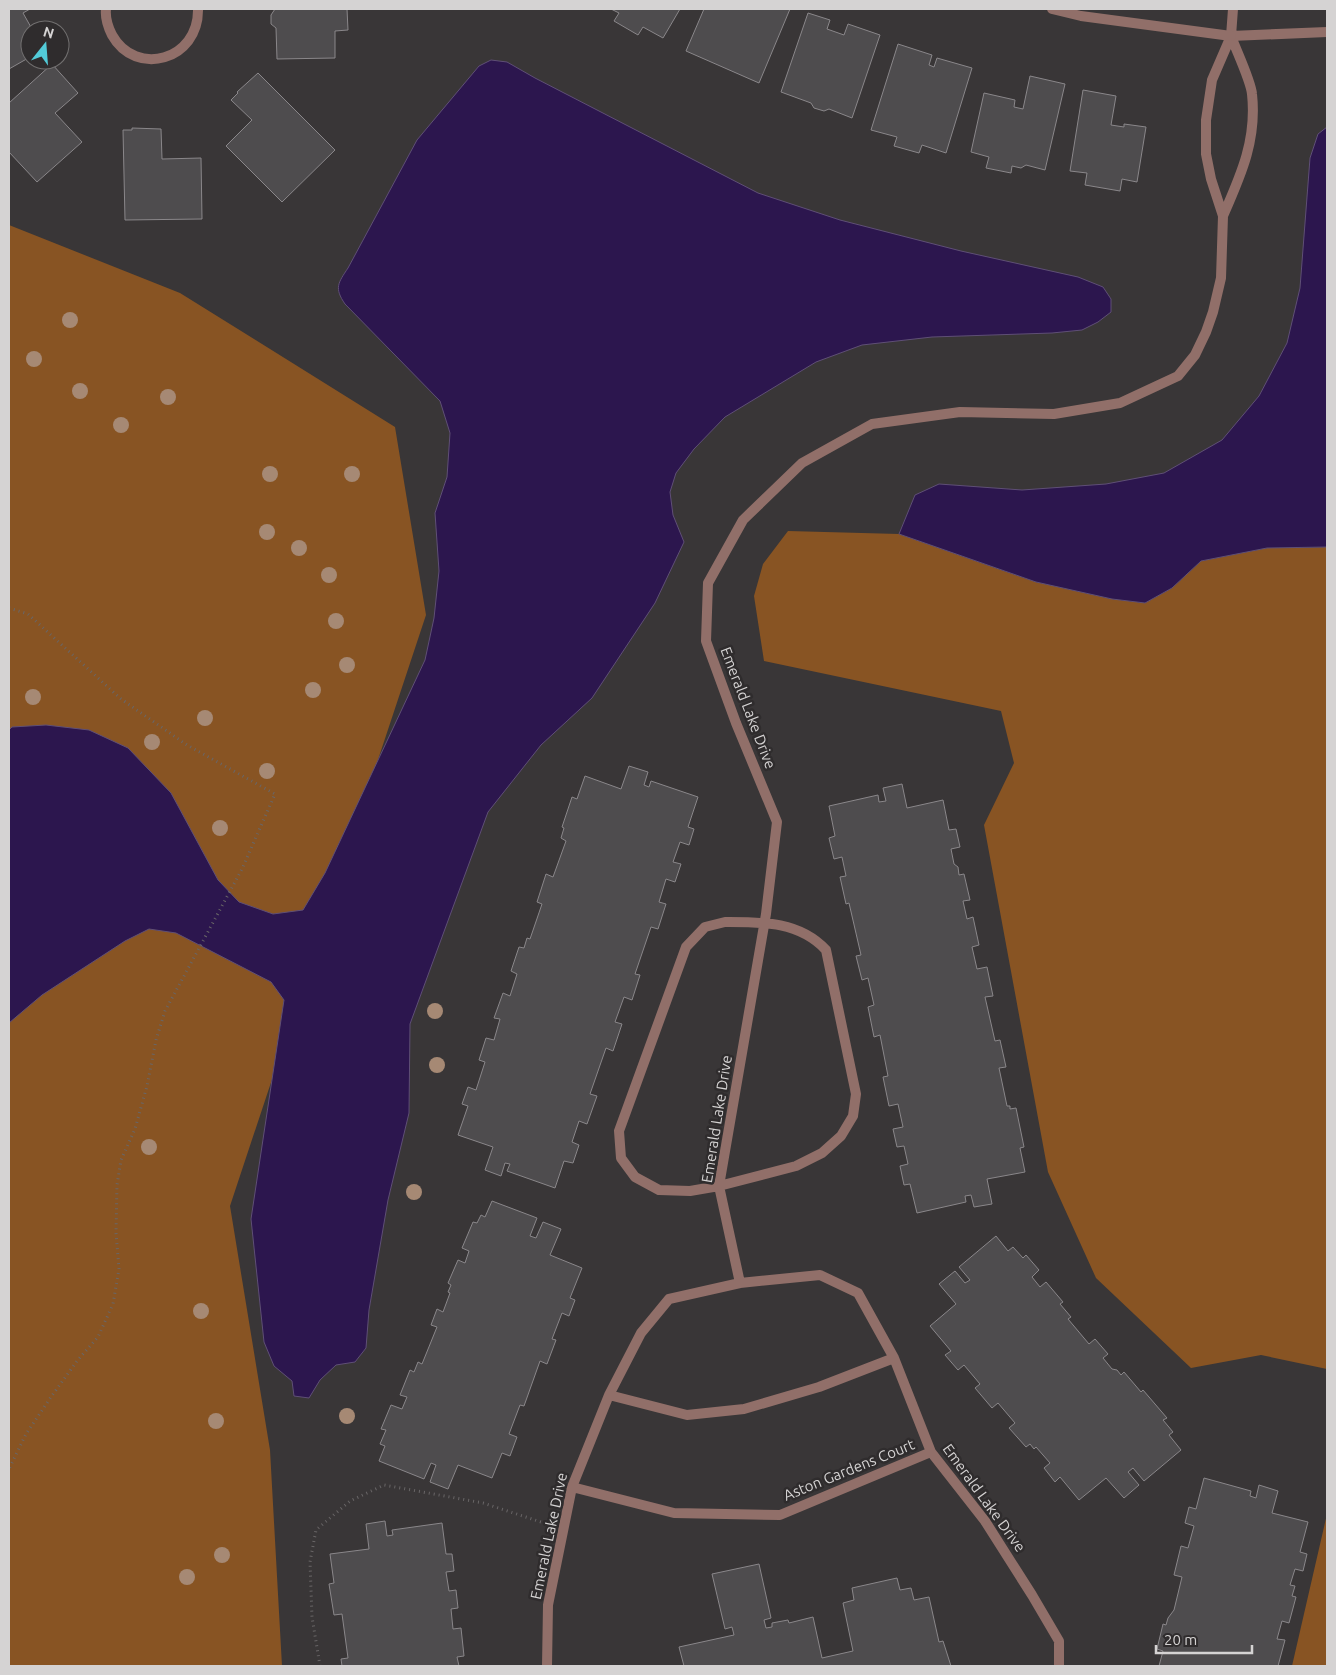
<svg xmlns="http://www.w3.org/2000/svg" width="1336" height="1675" font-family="Ubuntu,sans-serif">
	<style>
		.green { fill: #885423 }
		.water { fill: #2c164e; stroke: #5f4f76 }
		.building { fill: #4e4c4e; stroke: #8a878a }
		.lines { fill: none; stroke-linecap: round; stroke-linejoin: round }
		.path { stroke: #696667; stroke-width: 3; stroke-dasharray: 1 4; stroke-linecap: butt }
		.minor { stroke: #916f69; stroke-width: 10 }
		.tertiary { stroke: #916f69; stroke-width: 10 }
		.tree { fill: #a68974 }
		.labels { text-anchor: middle; stroke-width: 5; stroke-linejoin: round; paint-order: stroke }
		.street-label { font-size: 15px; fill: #d5d3d3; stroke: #2f2c2d }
	</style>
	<rect width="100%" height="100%" fill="#393637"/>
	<path class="green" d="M 9,225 L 180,293 L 395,427 L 426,615 L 230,1206 L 270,1450 L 282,1666 L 9,1666 Z
		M 788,531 L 899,534 L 1036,582 L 1112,599 L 1145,603 L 1172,588 L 1201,561 L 1267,548 L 1327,547 L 1327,1369 L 1261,1355 L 1191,1368 L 1096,1278 L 1048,1172 L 984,825 L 1014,763 L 1001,711 L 764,661 L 754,596 L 763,564 Z
		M 1327,1514 L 1327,1666 L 1292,1666 Z"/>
	<path class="water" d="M 491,60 L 507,62 L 535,78 L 758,193 L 840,220 L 961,251 L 1078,277 L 1103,287 L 1111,299 L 1111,312 L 1098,322 L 1082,330 L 1052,333 L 932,337 L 862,345 L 816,362 L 725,417 L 694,449 L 676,473 L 670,492 L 673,515 L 684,542 L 655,603 L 592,698 L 541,745 L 488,812 L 410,1024 L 409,1113 L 388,1200 L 369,1310 L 366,1348 L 355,1362 L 336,1365 L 320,1380 L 309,1398 L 294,1396 L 292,1381 L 274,1366 L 264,1342 L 251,1219 L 284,1000 L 271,982 L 176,933 L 149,929 L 125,941 L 42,995 L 9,1023 L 9,730 L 12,727 L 46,725 L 89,730 L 128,748 L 171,793 L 218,880 L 239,902 L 273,914 L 303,910 L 325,873 L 425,660 L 434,618 L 439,571 L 435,513 L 447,477 L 450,433 L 440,401 L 345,304 C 334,288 338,283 348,268 L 417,140 L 479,66 Z
		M 1327,127 L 1327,547 L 1267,548 L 1201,561 L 1172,588 L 1145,603 L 1112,599 L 1036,582 L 899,534 L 915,495 L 939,484 L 1022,490 L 1106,484 L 1164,473 L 1222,440 L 1259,396 L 1287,343 L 1300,288 L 1310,158 L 1318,134 Z"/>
	<path class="building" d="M 9,9 L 30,9 L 23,13 L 32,29 L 40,24 L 43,30 L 30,30 L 30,57 L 9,69 Z
		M 275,9 L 347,9 L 348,30 L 335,31 L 335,58 L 277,59 L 276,28 L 271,24 L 271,15 Z
		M 611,9 L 680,9 L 663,38 L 643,27 L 638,35 L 614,21 L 619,13 Z
		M 704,9 L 790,9 L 759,83 L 686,51 Z
		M 808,13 L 830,20 L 827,29 L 844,35 L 848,24 L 880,35 L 852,118 L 829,109 L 824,111 L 814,108 L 811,103 L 781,92 Z
		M 898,44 L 932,55 L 929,65 L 934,67 L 937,58 L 972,68 L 946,153 L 922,145 L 919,153 L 894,146 L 897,137 L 871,130 Z
		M 52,64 L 78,93 L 55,113 L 82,142 L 37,182 L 9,152 L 9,103 Z
		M 258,73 L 335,150 L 282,202 L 226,146 L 252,120 L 231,100 L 238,93 L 237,92 Z
		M 1030,76 L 1065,84 L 1045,170 L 1026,165 L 1021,168 L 1012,166 L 1011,173 L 986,168 L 989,157 L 971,152 L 984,93 L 1015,100 L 1014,107 L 1023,109 Z
		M 1083,90 L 1116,96 L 1111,125 L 1124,127 L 1124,124 L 1146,127 L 1137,182 L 1122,179 L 1120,191 L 1085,185 L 1087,173 L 1070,171 Z
		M 132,128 L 161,129 L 162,159 L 201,158 L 202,219 L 125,220 L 123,130 L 132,130 Z
		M 629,766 L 648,772 L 644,785 L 649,787 L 651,781 L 698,797 L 688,827 L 694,829 L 689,845 L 680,842 L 673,862 L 681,864 L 675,882 L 666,879 L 659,902 L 666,904 L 658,929 L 651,927 L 635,974 L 640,975 L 632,1000 L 624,997 L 615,1022 L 622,1024 L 613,1051 L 606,1048 L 590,1094 L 597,1096 L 587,1124 L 579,1121 L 572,1142 L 579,1145 L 573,1163 L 564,1161 L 555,1188 L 507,1171 L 510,1164 L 505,1163 L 501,1176 L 485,1170 L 493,1147 L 458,1135 L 468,1106 L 462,1104 L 468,1087 L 476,1090 L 485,1062 L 479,1060 L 486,1038 L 494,1040 L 500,1019 L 494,1018 L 503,993 L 510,996 L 517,974 L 511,971 L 519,947 L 524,948 L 527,938 L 530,939 L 542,904 L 537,902 L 546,874 L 553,877 L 566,841 L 561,838 L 564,828 L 562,827 L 572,797 L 577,799 L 585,776 L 621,789 Z
		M 902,784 L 907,808 L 943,800 L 949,830 L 956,829 L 960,847 L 951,849 L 954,864 L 958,867 L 959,875 L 964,874 L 970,900 L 963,901 L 967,919 L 973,917 L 979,945 L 972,947 L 977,969 L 987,967 L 993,996 L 985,997 L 995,1041 L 1000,1040 L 1006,1067 L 999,1068 L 1007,1106 L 1010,1106 L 1010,1109 L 1016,1108 L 1024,1147 L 1020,1148 L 1025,1172 L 987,1179 L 992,1204 L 974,1207 L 971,1195 L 965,1196 L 966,1202 L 917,1213 L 910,1184 L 904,1185 L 900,1166 L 908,1164 L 904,1146 L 897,1147 L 893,1129 L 903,1127 L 898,1104 L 889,1106 L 883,1077 L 888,1076 L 880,1035 L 874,1037 L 868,1007 L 874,1005 L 868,978 L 862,980 L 856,956 L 861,955 L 849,903 L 846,904 L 840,877 L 846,876 L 842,857 L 834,859 L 829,838 L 835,836 L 829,806 L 878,795 L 879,802 L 886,801 L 883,788 Z
		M 492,1201 L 537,1218 L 530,1236 L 536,1238 L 543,1222 L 561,1229 L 550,1255 L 582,1268 L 570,1298 L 575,1300 L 569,1316 L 562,1313 L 552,1339 L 556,1340 L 547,1364 L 540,1361 L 524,1406 L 520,1405 L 509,1434 L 517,1437 L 510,1456 L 502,1453 L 492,1478 L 458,1465 L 448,1489 L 430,1482 L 436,1465 L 431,1463 L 424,1479 L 379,1461 L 385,1446 L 380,1444 L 386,1430 L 381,1429 L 391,1405 L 402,1409 L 407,1397 L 400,1395 L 410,1370 L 414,1372 L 418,1362 L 422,1364 L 437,1327 L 431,1325 L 437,1309 L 443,1312 L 450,1293 L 448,1292 L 451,1285 L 448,1283 L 458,1260 L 465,1263 L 469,1251 L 462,1248 L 473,1222 L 477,1223 L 481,1215 L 485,1217 Z
		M 996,1236 L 1008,1251 L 1013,1247 L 1023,1258 L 1026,1255 L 1039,1270 L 1032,1277 L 1040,1287 L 1046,1282 L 1063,1302 L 1060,1304 L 1071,1317 L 1068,1319 L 1089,1344 L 1095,1339 L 1108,1354 L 1103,1358 L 1112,1369 L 1117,1370 L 1121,1375 L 1124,1372 L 1141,1392 L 1143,1390 L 1167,1418 L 1163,1420 L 1173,1432 L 1169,1435 L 1181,1450 L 1144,1481 L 1133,1468 L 1128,1472 L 1139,1485 L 1124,1498 L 1106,1478 L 1079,1500 L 1060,1477 L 1055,1482 L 1044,1468 L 1050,1463 L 1036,1447 L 1034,1449 L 1030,1444 L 1026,1447 L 1009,1428 L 1015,1423 L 998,1403 L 992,1408 L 975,1388 L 980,1384 L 964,1365 L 958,1370 L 945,1355 L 951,1351 L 930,1326 L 956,1304 L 939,1284 L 955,1271 L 965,1283 L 970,1280 L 959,1267 Z
		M 1204,1478 L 1251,1491 L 1250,1496 L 1256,1498 L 1259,1485 L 1278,1491 L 1272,1513 L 1308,1522 L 1300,1552 L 1307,1554 L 1303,1571 L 1295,1569 L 1290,1585 L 1295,1586 L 1292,1596 L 1296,1597 L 1289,1623 L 1282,1621 L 1277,1639 L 1285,1640 L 1278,1666 L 1159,1666 L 1163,1651 L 1157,1649 L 1163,1624 L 1166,1625 L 1168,1618 L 1174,1610 L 1182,1577 L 1174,1575 L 1181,1546 L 1188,1548 L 1194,1526 L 1185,1523 L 1189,1507 L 1196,1509 Z
		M 385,1521 L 387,1536 L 393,1535 L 392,1530 L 442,1523 L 446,1554 L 452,1554 L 454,1571 L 446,1572 L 449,1591 L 456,1590 L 458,1608 L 451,1609 L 453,1629 L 461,1628 L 464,1656 L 457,1657 L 459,1666 L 342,1666 L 341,1659 L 348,1658 L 342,1614 L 334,1615 L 329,1584 L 334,1583 L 330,1554 L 369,1549 L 366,1524 Z
		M 759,1564 L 771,1618 L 764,1620 L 766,1628 L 772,1627 L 772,1623 L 788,1620 L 789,1623 L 813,1617 L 822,1658 L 853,1651 L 843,1603 L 854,1600 L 852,1588 L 897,1578 L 900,1590 L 911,1588 L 914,1600 L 929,1597 L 939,1642 L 943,1641 L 951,1666 L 684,1666 L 679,1647 L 734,1635 L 732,1627 L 725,1629 L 712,1574 Z"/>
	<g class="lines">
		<path class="path" d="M 9,608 L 28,614 L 121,699 L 187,745 L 275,794 L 242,869 L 165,1011 L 156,1040 L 147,1086 L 135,1129 L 121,1160 L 117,1185 L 116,1233 L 119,1269 L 113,1304 L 98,1337 L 77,1361 L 51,1397 L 26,1434 L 9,1469
			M 320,1666 L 312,1617 L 310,1562 L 316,1530 L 350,1501 L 384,1485 L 483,1503 L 544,1523"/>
		<path class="minor" d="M 106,9 C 105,18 108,27 112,35 C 136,78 199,60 198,9
			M 1231,36 L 1327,32
			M 1223,216 C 1241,175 1257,140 1252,94 C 1251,81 1236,50 1231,36
			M 725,922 C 761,922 799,921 826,950 L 856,1094 L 853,1116 L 841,1136 L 822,1153 L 796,1166 L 719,1186 L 690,1191 L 659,1190 L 635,1177 L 621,1158 L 619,1131 L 686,947 L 705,927 Z
			M 740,1283 L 719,1186 L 766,914 L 777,822 L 736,723 L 706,641 L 708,583 L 743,520 L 802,463 L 872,424 L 960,412 L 1054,414 L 1120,403 L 1178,376 L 1195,355 L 1206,332 L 1213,312 L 1221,278 L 1223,216 L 1211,179 L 1206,154 L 1206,120 L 1212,80 L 1231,36 L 1233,9
			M 609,1395 L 687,1415 L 744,1409 L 819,1387 L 894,1358
			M 572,1487 L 674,1513 L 780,1515 L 931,1452
			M 547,1666 L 548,1605 L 572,1487 L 609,1395 L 641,1333 L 669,1299 L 740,1283 L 820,1275 L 858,1293 L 894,1358 L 931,1452 L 985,1521 L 1032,1595 L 1059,1641 L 1059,1666"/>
		<path class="tertiary" d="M 1052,9 L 1081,16 L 1231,36"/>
	</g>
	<g class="tree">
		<circle cx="70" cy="320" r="8"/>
		<circle cx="34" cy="359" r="8"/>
		<circle cx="80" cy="391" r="8"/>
		<circle cx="168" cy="397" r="8"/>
		<circle cx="121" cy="425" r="8"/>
		<circle cx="270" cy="474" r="8"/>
		<circle cx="352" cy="474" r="8"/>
		<circle cx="267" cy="532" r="8"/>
		<circle cx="299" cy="548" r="8"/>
		<circle cx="329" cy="575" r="8"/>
		<circle cx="336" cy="621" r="8"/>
		<circle cx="347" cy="665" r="8"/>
		<circle cx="313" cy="690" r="8"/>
		<circle cx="33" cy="697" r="8"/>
		<circle cx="205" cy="718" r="8"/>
		<circle cx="152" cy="742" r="8"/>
		<circle cx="267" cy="771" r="8"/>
		<circle cx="220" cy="828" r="8"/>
		<circle cx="435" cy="1011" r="8"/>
		<circle cx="437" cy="1065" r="8"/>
		<circle cx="149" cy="1147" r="8"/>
		<circle cx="414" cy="1192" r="8"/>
		<circle cx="201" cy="1311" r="8"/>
		<circle cx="347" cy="1416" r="8"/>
		<circle cx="216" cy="1421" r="8"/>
		<circle cx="222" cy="1555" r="8"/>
		<circle cx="187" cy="1577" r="8"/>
	</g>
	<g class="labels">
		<g class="street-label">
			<text transform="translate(748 708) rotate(69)" y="5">Emerald Lake Drive</text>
			<text transform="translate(717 1119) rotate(-81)" y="5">Emerald Lake Drive</text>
			<text transform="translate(849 1470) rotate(-22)" y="5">Aston Gardens Court</text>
			<text transform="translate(984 1498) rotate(54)" y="5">Emerald Lake Drive</text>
			<text transform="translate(549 1536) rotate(-78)" y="5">Emerald Lake Drive</text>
		</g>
	</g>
	<rect width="1336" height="1675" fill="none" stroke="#d5d3d3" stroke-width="20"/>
	<g transform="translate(45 45) rotate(17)"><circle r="24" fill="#2f2c2d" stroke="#716f6f"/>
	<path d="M0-4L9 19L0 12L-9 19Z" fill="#52cbd8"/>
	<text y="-8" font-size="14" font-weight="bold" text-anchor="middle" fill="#d5d3d3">N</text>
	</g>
	<path d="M1156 1645v8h96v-8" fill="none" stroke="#d5d3d3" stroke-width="2.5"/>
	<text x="1164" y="1645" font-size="15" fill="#d5d3d3" stroke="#2f2c2d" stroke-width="4" paint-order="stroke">20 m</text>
</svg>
